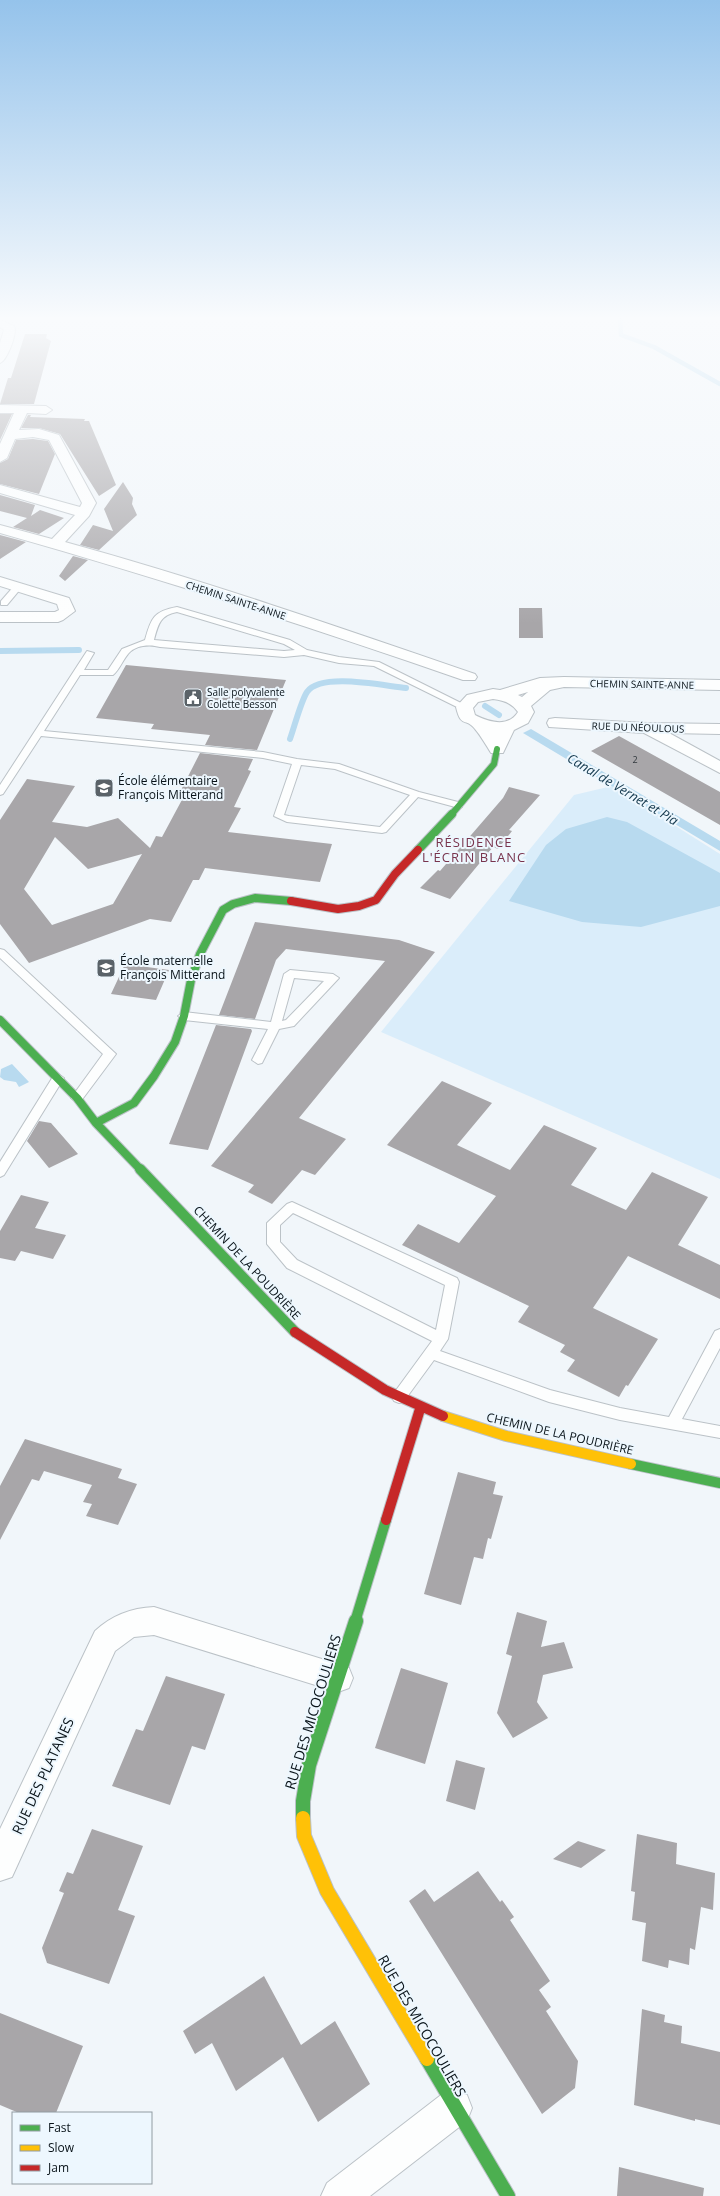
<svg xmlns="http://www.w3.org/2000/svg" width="720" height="2196" font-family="'Open Sans',sans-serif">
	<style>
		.green { fill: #daedfa }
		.water { fill: #b8daef }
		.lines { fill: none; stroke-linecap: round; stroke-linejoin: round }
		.stream-far1 { stroke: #b8daef; stroke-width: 4.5 }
		.stream { stroke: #b8daef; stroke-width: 6 }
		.building { fill: #a8a6a9; fill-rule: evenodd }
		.lane-casing { stroke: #bbc2c7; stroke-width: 2 }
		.street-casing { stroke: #bbc2c7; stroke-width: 2 }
		.fast-far3-casing { stroke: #bbc2c7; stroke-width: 8 }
		.fast-far2-casing { stroke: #bbc2c7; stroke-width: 10 }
		.fast-far1-casing { stroke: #bbc2c7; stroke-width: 12 }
		.fast-casing { stroke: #bbc2c7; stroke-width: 16 }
		.slow-far1-casing { stroke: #bbc2c7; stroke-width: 12 }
		.slow-casing { stroke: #bbc2c7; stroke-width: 16 }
		.jam-far1-casing { stroke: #bbc2c7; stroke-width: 10 }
		.jam-casing { stroke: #bbc2c7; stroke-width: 12 }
		.lane { fill: #fdfefe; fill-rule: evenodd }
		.street { fill: #fdfefe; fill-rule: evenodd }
		.fast-far3 { stroke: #4caf50; stroke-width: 6 }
		.fast-far2 { stroke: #4caf50; stroke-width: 8 }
		.fast-far1 { stroke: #4caf50; stroke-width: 10 }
		.fast { stroke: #4caf50; stroke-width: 14 }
		.slow-far1 { stroke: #ffc107; stroke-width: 10 }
		.slow { stroke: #ffc107; stroke-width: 14 }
		.jam-far1 { stroke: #c62828; stroke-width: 8 }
		.jam { stroke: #c62828; stroke-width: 10 }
		.labels { text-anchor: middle; stroke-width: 4; stroke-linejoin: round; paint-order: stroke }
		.far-number-label { font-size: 9px; fill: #31383d }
		.far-street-label { font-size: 10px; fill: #091319; stroke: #edf7fe }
		.far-poi-label { font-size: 10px; fill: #091319; stroke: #edf7fe; text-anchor: start }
		.poi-label { font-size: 12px; fill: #091319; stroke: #edf7fe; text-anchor: start }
		.street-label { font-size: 12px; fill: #091319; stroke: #edf7fe }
		.water-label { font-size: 13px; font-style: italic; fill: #13384d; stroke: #edf7fe }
		.neighbourhood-label { font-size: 13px; letter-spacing: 1px; fill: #79344d; stroke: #edf7fe }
		.near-street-label { font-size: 14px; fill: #091319; stroke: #edf7fe }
	</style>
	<rect width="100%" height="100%" fill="#f1f6fa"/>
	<path class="green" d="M 612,786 L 720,854 L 720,1179 L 381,1032 L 574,795 Z"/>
	<path class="water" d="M 531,729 L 720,841 L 720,851 L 523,733 Z
		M 607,817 L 627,822 L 720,873 L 720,906 L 641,927 L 582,922 L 509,901 L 546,845 L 566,829 Z
		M 12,1064 L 29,1082 L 19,1087 L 16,1082 L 4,1080 L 0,1077 L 1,1069 Z"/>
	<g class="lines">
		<path class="stream-far1" d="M 620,316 L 621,335 L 654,347 L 720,384"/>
		<path class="stream" d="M 0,651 L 79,650
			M 485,706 L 499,715
			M 290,739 C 294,728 301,701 307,692 C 321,672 384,686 406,688"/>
	</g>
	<path class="building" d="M 25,334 L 47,334 L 46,338 L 51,341 L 34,404 L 0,404 L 8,378 L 11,378 Z
		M 0,414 L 12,414 L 0,440 Z
		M 28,415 L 31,415 L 30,417 L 85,419 L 84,421 L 89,421 L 116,485 L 99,496 L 60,434 L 39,428 L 21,428 Z
		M 33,439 L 48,441 L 55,454 L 39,494 L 0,484 L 0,463 L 8,459 L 16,440 Z
		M 123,482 L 133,498 L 132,504 L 137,515 L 99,550 L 80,545 L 93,525 L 113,531 L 104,509 Z
		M 0,495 L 35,505 L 31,516 L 40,510 L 64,518 L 39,534 L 13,527 L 27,518 L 0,511 Z
		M 0,535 L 26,542 L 0,559 Z
		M 73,556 L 88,560 L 65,581 L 59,576 Z
		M 519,608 L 542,608 L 543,638 L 519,638 Z
		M 126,665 L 286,680 L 257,750 L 205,745 L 210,735 L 151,729 L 154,724 L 96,718 Z
		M 619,736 L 720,792 L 720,825 L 591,751 Z
		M 200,753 L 253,759 L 248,770 L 251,771 L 234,807 L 241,808 L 228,832 L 332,844 L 320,882 L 205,868 L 199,880 L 193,880 L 171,922 L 150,919 L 29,963 L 0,924 L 0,820 L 27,779 L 75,786 L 52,822 L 87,827 L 118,818 L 150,848 L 156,836 L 162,837 L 184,796 L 178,796 ZM 55,837 L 88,869 L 142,854 L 113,904 L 52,925 L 24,889 Z
		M 509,787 L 540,795 L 509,830 L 512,831 L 498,849 L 493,847 L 450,899 L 420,888 L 438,870 L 440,871 L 503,798 Z
		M 255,922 L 399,940 L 435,952 L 299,1118 L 346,1139 L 315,1175 L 302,1170 L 272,1204 L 248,1192 L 254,1185 L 211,1166 L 385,961 L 286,949 L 276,960 L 255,1019 L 219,1015 Z
		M 125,964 L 169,970 L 156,1000 L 111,994 Z
		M 216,1025 L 251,1029 L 252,1031 L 208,1150 L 169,1144 Z
		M 442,1081 L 492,1103 L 457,1145 L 510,1170 L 544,1125 L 597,1148 L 571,1185 L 626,1210 L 652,1172 L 708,1197 L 678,1245 L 720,1265 L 720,1299 L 628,1256 L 593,1308 L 658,1339 L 628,1386 L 626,1385 L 619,1397 L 567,1371 L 575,1360 L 560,1352 L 565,1345 L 518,1322 L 529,1306 L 402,1245 L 418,1224 L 459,1243 L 496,1196 L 387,1145 Z
		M 39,1121 L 51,1123 L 78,1154 L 49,1168 L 27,1141 Z
		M 21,1195 L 49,1202 L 35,1228 L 66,1235 L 53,1259 L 21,1251 L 15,1261 L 0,1258 L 0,1231 Z
		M 25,1439 L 122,1469 L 118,1478 L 137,1484 L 118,1525 L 86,1516 L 92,1504 L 83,1502 L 92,1485 L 44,1471 L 39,1481 L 32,1479 L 0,1540 L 0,1486 Z
		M 458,1472 L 496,1482 L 493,1494 L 503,1496 L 491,1539 L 488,1538 L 483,1559 L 474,1557 L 461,1605 L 424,1594 Z
		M 517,1612 L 547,1621 L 541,1647 L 564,1642 L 573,1668 L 543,1675 L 537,1702 L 548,1718 L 513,1738 L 497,1713 L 512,1656 L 506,1654 Z
		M 401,1668 L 448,1683 L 425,1764 L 375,1748 Z
		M 166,1676 L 225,1694 L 205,1750 L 192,1746 L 170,1805 L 112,1786 L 136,1729 L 143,1731 Z
		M 456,1760 L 485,1768 L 475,1810 L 446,1801 Z
		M 92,1829 L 143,1846 L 118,1910 L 135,1916 L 109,1984 L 47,1963 L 42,1948 L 64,1893 L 59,1891 L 67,1872 L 73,1874 Z
		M 637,1834 L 677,1843 L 676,1864 L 715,1873 L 713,1910 L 701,1907 L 695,1950 L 690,1948 L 689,1965 L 669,1960 L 668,1968 L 642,1961 L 646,1923 L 632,1920 L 635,1892 L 631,1891 Z
		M 578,1841 L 606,1850 L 581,1868 L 553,1859 Z
		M 478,1871 L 500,1902 L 502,1900 L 514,1917 L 510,1920 L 550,1981 L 539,1990 L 551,2007 L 546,2011 L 578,2061 L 575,2088 L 542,2114 L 409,1901 L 425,1889 L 434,1902 Z
		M 264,1976 L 301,2045 L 335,2021 L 370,2084 L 318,2122 L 283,2057 L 236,2091 L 212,2043 L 195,2054 L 183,2031 Z
		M 642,2009 L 665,2015 L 664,2022 L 682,2026 L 681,2043 L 720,2052 L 720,2125 L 695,2119 L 695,2121 L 634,2105 Z
		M 0,2013 L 83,2046 L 56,2113 L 19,2113 L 0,2105 Z
		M 619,2167 L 704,2188 L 703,2196 L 617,2196 Z"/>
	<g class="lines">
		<defs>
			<path id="lane" d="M 15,585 L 22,587 L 7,605 L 1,605 L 1,601 Z
				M 177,607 L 290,640 L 307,650 L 339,657 L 379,662 L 469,707 L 464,710 L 461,709 L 374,666 L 339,663 L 304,655 L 284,657 L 160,647 C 150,644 135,645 128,654 C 122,661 120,669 113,675 L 80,675 L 44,731 L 263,752 L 297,759 L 339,764 L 419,792 L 462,803 L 462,807 L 459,808 L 418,797 L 386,832 L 382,833 L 287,822 L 274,816 L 292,764 L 263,758 L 41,736 L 3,794 L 0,795 L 0,785 L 87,651 L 94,653 L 84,670 L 108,670 L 122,649 L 145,640 C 151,618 154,611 177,607 ZM 177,612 L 284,644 L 295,650 L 284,651 L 154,640 C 158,625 160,615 177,612 ZM 301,765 L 335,769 L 410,795 L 380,827 L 289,816 L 284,815 Z
				M 0,949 L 4,950 L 116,1054 L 81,1101 L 77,1102 L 71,1098 L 103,1054 L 0,958 Z
				M 290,970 L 333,974 L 339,978 L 294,1026 L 279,1029 L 262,1063 L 258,1064 L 252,1060 L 268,1029 L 184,1020 L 178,1016 L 184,1012 L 271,1022 L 284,974 ZM 294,978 L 324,981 L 286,1020 L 282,1021 Z
				M 58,1074 L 64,1078 L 4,1175 L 0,1177 L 0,1162 L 54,1075 Z
				M 292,1202 L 457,1278 L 459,1282 L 448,1339 L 440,1351 L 550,1390 L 620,1408 L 669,1417 L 715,1331 L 720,1329 L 720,1348 L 682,1419 L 720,1426 L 720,1438 L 620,1420 L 549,1402 L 434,1360 L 404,1401 L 399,1403 L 394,1401 L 392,1397 L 394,1393 L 432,1341 L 287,1268 L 267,1244 L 267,1223 L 287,1204 ZM 293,1213 L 445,1285 L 436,1330 L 297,1260 L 280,1242 L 280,1225 Z"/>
			<path id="street" d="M 0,320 L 14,326 C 18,332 7,361 0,363 L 0,343 L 4,330 L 0,327 Z
				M 0,405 L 46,406 L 52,410 L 46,414 L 27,413 L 19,430 L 39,429 L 59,435 L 96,503 L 89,516 L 65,542 C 203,580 339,627 475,674 L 477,677 L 475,680 L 463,680 C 310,627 156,577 0,533 L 0,525 L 52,539 L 75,515 L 0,493 L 0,485 L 80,507 L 82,503 L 49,440 L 33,437 L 15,439 L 7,458 L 0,462 L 0,444 L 14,413 L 0,413 Z
				M 0,577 L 69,598 L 75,611 L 63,620 L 58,622 L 0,622 L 0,612 L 55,612 L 59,610 L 57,604 L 0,586 Z
				M 564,677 L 720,680 L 720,690 L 564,687 L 550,690 L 531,706 L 534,712 L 528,723 L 514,730 L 503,753 L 491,753 C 486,745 481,736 475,729 C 466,717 461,729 456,707 L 467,695 L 493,689 L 500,690 L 540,678 ZM 528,692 L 522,697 L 518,695 ZM 493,699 C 503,700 512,703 518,712 C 508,728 489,722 475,715 L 473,708 L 478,702 Z
				M 555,718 L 647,723 L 720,724 L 720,734 L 669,733 L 720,761 L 720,773 L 644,733 L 549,727 L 547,723 L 549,719 Z
				M 154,1607 L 338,1664 L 349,1668 L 353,1678 L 349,1688 L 338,1692 L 154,1635 L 134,1637 L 115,1651 L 12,1877 L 0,1881 L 0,1829 L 95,1631 C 111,1616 131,1608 154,1607 Z
				M 454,2090 L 467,2095 L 472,2108 L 467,2121 L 370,2196 L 321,2196 L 327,2183 L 441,2095 Z"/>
			<path id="fast-far3" d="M 451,815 L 494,764 L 497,749"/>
			<path id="fast-far2" d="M 418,850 L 452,814
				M 0,1020 L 77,1098 L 96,1123 L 141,1170
				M 96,1123 L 134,1103 L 154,1076 L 175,1042 L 184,1016 L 191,980 L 200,954 L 223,910 L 233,904 L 255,898 L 291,901"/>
			<path id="fast-far1" d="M 140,1169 L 295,1332
				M 631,1464 L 720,1483
				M 355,1622 L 386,1520"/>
			<path id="fast" d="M 303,1818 L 303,1801 L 309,1765 L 356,1621
				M 427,2059 L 508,2196"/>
			<path id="slow-far1" d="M 443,1416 L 506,1436 L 631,1464"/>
			<path id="slow" d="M 303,1818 L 304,1836 L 327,1891 L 427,2059"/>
			<path id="jam-far1" d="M 291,901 L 338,909 L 359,906 L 376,900 L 395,874 L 418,850"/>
			<path id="jam" d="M 295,1332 L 385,1390 L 443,1416
				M 386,1520 L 420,1409"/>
		</defs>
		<use href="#lane" class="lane-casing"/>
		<use href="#street" class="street-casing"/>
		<use href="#fast-far3" class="fast-far3-casing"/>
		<use href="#fast-far2" class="fast-far2-casing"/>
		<use href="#fast-far1" class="fast-far1-casing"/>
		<use href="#fast" class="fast-casing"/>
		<use href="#slow-far1" class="slow-far1-casing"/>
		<use href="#slow" class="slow-casing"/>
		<use href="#jam-far1" class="jam-far1-casing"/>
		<use href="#jam" class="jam-casing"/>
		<use href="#lane" class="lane"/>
		<use href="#street" class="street"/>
		<use href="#fast-far3" class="fast-far3"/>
		<use href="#fast-far2" class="fast-far2"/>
		<use href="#fast-far1" class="fast-far1"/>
		<use href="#fast" class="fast"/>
		<use href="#slow-far1" class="slow-far1"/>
		<use href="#slow" class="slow"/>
		<use href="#jam-far1" class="jam-far1"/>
		<use href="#jam" class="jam"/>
	</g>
	<linearGradient id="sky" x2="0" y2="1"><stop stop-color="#95c3eb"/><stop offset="0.51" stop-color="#f9fbfd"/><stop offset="1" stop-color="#f9fbfd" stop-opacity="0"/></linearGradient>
	<rect width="720" height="624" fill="url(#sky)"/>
	<defs>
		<symbol id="civic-square" viewBox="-11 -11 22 22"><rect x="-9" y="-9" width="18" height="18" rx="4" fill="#5a6268" stroke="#edf7fe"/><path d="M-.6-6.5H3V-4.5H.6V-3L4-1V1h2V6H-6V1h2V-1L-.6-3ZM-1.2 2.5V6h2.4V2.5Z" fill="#fff"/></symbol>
		<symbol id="school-square" viewBox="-11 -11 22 22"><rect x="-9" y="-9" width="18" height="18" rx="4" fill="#5a6268" stroke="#edf7fe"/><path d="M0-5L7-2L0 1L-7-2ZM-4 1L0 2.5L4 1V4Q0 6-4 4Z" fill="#fff"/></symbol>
	</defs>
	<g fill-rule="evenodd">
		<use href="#civic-square" x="182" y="687" width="22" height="22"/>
		<use href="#school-square" x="93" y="777" width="22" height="22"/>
		<use href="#school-square" x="95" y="957" width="22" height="22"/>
	</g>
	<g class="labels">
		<g class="far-number-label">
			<text x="635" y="763">2</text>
		</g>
		<g class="far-street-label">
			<text transform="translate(236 600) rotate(18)" y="4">CHEMIN SAINTE-ANNE</text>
			<text transform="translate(642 684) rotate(1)" y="4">CHEMIN SAINTE-ANNE</text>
			<text transform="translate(638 727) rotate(2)" y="4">RUE DU NÉOULOUS</text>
		</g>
		<g class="far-poi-label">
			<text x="207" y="696">Salle polyvalente<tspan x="207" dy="12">Colette Besson</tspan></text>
		</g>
		<g class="poi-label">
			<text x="118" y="785">École élémentaire<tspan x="118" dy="14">François Mitterand</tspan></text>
			<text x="120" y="965">École maternelle<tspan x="120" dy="14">François Mitterand</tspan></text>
		</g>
		<g class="street-label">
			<text transform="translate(247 1263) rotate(47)" y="4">CHEMIN DE LA POUDRIÈRE</text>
			<text transform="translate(560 1434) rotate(13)" y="4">CHEMIN DE LA POUDRIÈRE</text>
		</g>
		<g class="water-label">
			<text transform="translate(623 789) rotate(31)" y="5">Canal de Vernet et Pia</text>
		</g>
		<g class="neighbourhood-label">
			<text x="474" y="847">RÉSIDENCE<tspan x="474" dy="15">L'ÉCRIN BLANC</tspan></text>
		</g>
		<g class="near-street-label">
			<text transform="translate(313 1712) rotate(-73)" y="5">RUE DES MICOCOULIERS</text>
			<text transform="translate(43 1776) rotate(-65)" y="5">RUE DES PLATANES</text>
			<text transform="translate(422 2026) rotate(60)" y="5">RUE DES MICOCOULIERS</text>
		</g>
	</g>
	<rect x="12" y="2112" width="140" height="72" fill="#edf7fe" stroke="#929ca2"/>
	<rect x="20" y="2125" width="20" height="6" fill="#4caf50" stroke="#929ca2"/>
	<text x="48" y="2132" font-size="12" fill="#091319">Fast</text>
	<rect x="20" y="2145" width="20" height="6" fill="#ffc107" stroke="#929ca2"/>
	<text x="48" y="2152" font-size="12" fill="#091319">Slow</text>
	<rect x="20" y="2165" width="20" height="6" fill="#c62828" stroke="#929ca2"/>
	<text x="48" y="2172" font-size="12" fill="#091319">Jam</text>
</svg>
